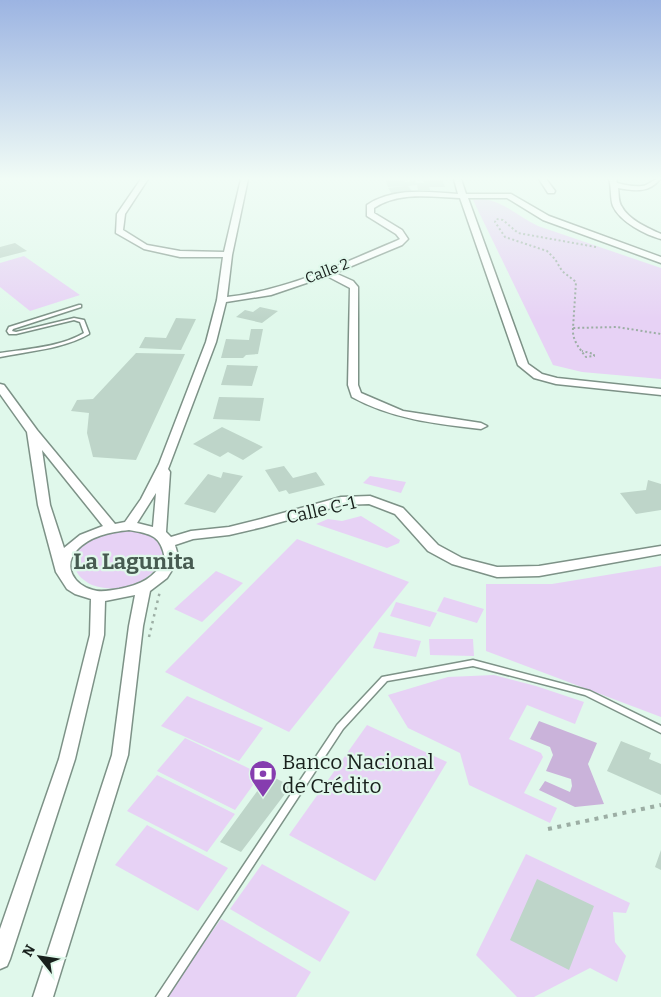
<svg xmlns="http://www.w3.org/2000/svg" width="661" height="997" font-family="Bitter,serif">
	<style>
		.green { fill: #e7d2f5 }
		.water { fill: #cab3da }
		.building { fill: #bed5c9 }
		.lines { fill: none; stroke-linecap: round; stroke-linejoin: round }
		.service-casing { stroke: #7d9287; stroke-width: 3 }
		.minor-casing { stroke: #7d9287; stroke-width: 3 }
		.path-far2 { stroke: #9caea4; stroke-width: 2; stroke-dasharray: 2 2.5; stroke-linecap: butt }
		.path-far1 { stroke: #9caea4; stroke-width: 2.5; stroke-dasharray: 2.5 4.5; stroke-linecap: butt }
		.path { stroke: #9caea4; stroke-width: 4; stroke-dasharray: 4 5.5; stroke-linecap: butt }
		.service { fill: #fff; fill-rule: evenodd }
		.minor { fill: #fff; fill-rule: evenodd }
		.labels { text-anchor: middle; stroke-width: 4.5; stroke-linejoin: round; paint-order: stroke }
		.far-street-label { font-size: 15px; fill: #18201c; stroke: #e0f8eb }
		.street-label { font-size: 18px; fill: #18201c; stroke: #e0f8eb }
		.near-poi-label { font-size: 21px; fill: #18201c; stroke: #e0f8eb; text-anchor: start }
		.district-label { font-size: 22px; font-weight: bold; fill: #475b51; stroke: #e0f8eb }
	</style>
	<rect width="100%" height="100%" fill="#e0f8eb"/>
	<path class="green" d="M 481,199 C 502,200 519,217 538,226 L 661,268 L 661,379 L 582,372 L 553,365 L 473,200 Z
		M 24,256 L 80,295 L 30,311 L 0,287 L 0,263 Z
		M 370,476 L 406,482 L 401,493 L 363,483 Z
		M 361,516 L 400,540 L 399,543 L 387,548 L 316,524 L 328,519 L 342,521 Z
		M 123,531 C 203,531 148,605 92,585 C 84,581 76,575 75,566 C 72,542 105,533 123,531 Z
		M 297,539 L 409,582 L 289,732 L 165,672 Z
		M 661,566 L 661,717 L 486,651 L 486,584 L 552,584 Z
		M 216,571 L 243,583 L 202,622 L 174,609 Z
		M 444,597 L 484,609 L 477,623 L 437,611 Z
		M 396,602 L 437,613 L 430,627 L 390,616 Z
		M 379,632 L 421,641 L 416,657 L 373,648 Z
		M 429,639 L 473,639 L 474,656 L 430,655 Z
		M 494,675 L 536,686 L 584,702 L 575,724 L 527,705 L 509,739 L 541,753 L 543,757 L 524,793 L 557,808 L 550,823 L 469,785 L 460,753 L 408,728 L 388,695 L 448,677 Z
		M 187,696 L 263,728 L 239,761 L 161,726 Z
		M 367,725 L 447,762 L 375,881 L 289,835 Z
		M 185,738 L 261,774 L 235,810 L 157,771 Z
		M 157,775 L 235,814 L 207,852 L 127,811 Z
		M 147,825 L 228,868 L 198,911 L 115,865 Z
		M 526,854 L 630,903 L 626,913 L 613,912 L 615,942 L 626,956 L 617,982 L 590,968 L 534,997 L 517,997 L 476,955 Z
		M 262,864 L 350,912 L 320,962 L 230,909 Z
		M 221,919 L 311,972 L 296,997 L 165,997 Z"/>
	<path class="water" d="M 539,721 L 597,743 L 588,764 L 604,804 L 575,807 L 539,790 L 545,781 L 570,792 L 572,786 L 571,779 L 546,771 L 553,755 L 550,747 L 530,739 Z"/>
	<path class="building" d="M 385,179 L 404,179 L 405,182 L 415,181 L 416,183 L 424,183 L 422,179 L 442,179 L 445,187 L 429,187 L 430,190 L 418,190 L 417,185 L 408,186 L 413,193 L 392,194 L 388,188 L 404,186 L 388,187 Z
		M 15,243 L 27,251 L 0,258 L 0,247 Z
		M 260,307 L 278,311 L 262,323 L 236,317 L 245,310 L 253,312 Z
		M 176,318 L 196,319 L 181,350 L 139,348 L 145,337 L 166,338 Z
		M 251,329 L 263,329 L 258,354 L 246,355 L 243,358 L 221,358 L 226,339 L 249,340 Z
		M 136,353 L 185,354 L 136,460 L 93,457 L 87,433 L 89,413 L 71,411 L 77,400 L 93,399 Z
		M 227,365 L 258,366 L 252,386 L 221,385 Z
		M 219,397 L 264,398 L 260,421 L 213,419 Z
		M 222,427 L 263,447 L 243,460 L 228,452 L 220,457 L 193,444 Z
		M 284,466 L 293,478 L 316,472 L 325,485 L 289,494 L 286,490 L 279,492 L 265,470 Z
		M 223,472 L 243,476 L 215,513 L 184,504 L 208,474 L 221,478 Z
		M 648,480 L 661,484 L 661,510 L 636,514 L 620,493 L 646,490 Z
		M 621,741 L 651,753 L 649,759 L 661,764 L 661,795 L 607,771 Z
		M 269,775 L 291,786 L 241,852 L 220,842 Z
		M 661,850 L 661,870 L 655,867 Z
		M 537,879 L 594,906 L 569,970 L 510,940 Z"/>
	<g class="lines">
		<defs>
			<path id="service" d="M 79,305 L 81,305 L 81,307 L 13,329 L 12,331 L 16,332 L 74,318 L 84,320 L 89,333 L 89,334 C 63,349 29,351 0,357 L 0,353 C 28,349 60,347 84,333 L 80,322 L 74,320 L 16,334 L 9,334 L 7,331 L 9,327 Z
				M 473,660 L 590,691 L 661,726 L 661,733 L 585,695 L 473,666 L 387,681 L 343,729 L 167,997 L 156,997 L 337,725 L 382,677 Z"/>
			<path id="minor" d="M 141,179 L 148,179 L 125,214 L 123,230 L 147,245 L 180,251 L 224,252 L 241,179 L 248,179 L 232,255 L 227,297 C 288,290 341,264 396,241 L 400,239 L 396,234 L 367,216 L 367,205 C 394,187 428,192 458,194 L 454,179 L 461,179 L 466,194 L 511,194 L 549,216 L 661,257 L 661,263 L 543,220 L 507,198 L 468,198 L 528,364 L 542,374 L 557,378 L 661,389 L 661,395 L 556,384 L 534,378 L 518,365 L 460,198 C 432,197 399,191 374,208 L 374,213 L 402,230 L 408,239 L 402,245 L 335,273 L 353,281 L 358,287 L 358,385 L 361,393 L 403,411 L 481,423 L 487,426 L 481,429 C 436,424 392,419 352,397 L 348,385 L 350,288 L 327,276 L 271,295 L 226,302 L 216,342 L 168,469 L 170,472 L 166,532 L 171,537 L 191,531 L 229,527 L 261,519 L 341,497 L 370,496 L 403,508 L 438,545 L 462,558 L 497,567 L 539,566 L 661,546 L 661,554 L 539,576 L 497,577 L 452,564 L 428,551 L 395,514 L 369,504 L 342,505 L 263,527 L 229,535 L 193,539 L 175,545 L 179,559 L 167,578 L 150,591 L 143,626 L 128,755 L 53,997 L 33,997 L 112,755 L 129,626 L 135,595 L 105,601 L 104,635 L 75,759 L 10,959 L 7,966 L 0,969 L 0,929 L 59,759 L 90,635 L 91,599 L 75,594 L 67,589 L 56,572 L 38,505 L 27,432 L 0,394 L 0,384 L 4,385 L 37,430 L 115,524 L 125,522 L 141,499 L 159,464 L 206,342 L 217,300 L 223,257 L 180,257 L 144,249 L 116,233 L 117,214 ZM 42,450 L 103,526 L 80,535 L 64,548 L 50,505 ZM 156,493 L 153,527 L 137,523 ZM 129,530 C 151,534 161,535 165,559 C 154,578 141,585 119,589 C 110,590 102,593 93,590 C 74,585 62,566 77,550 C 90,536 110,532 129,530 Z
				M 539,179 L 546,179 L 555,191 L 554,193 L 548,193 Z
				M 609,179 L 616,179 L 617,183 C 625,185 634,187 642,186 C 650,185 652,179 660,179 C 649,193 635,191 618,188 C 619,194 618,202 622,207 C 629,220 648,228 661,234 L 661,239 C 646,235 620,222 613,206 C 610,198 612,188 609,179 Z"/>
		</defs>
		<use href="#service" class="service-casing"/>
		<use href="#minor" class="minor-casing"/>
		<path class="path-far2" d="M 596,247 L 518,233 L 503,220 L 496,219 L 495,222 L 505,237 L 547,251 L 555,259 L 562,271 L 576,282 L 573,328 L 617,327 L 661,334
			M 573,328 C 572,340 579,348 586,357 L 594,356 L 594,354 L 582,351"/>
		<path class="path-far1" d="M 149,637 L 160,591"/>
		<path class="path" d="M 548,829 L 661,805"/>
		<use href="#service" class="service"/>
		<use href="#minor" class="minor"/>
	</g>
	<linearGradient id="sky" x2="0" y2="1"><stop stop-color="#9cb4e2"/><stop offset="0.56" stop-color="#f1fcf6"/><stop offset="1" stop-color="#f1fcf6" stop-opacity="0"/></linearGradient>
	<rect width="661" height="319" fill="url(#sky)"/>
	<defs>
		<symbol id="bank-pin" viewBox="-11 -11 22 30"><path d="M0 17L-7.5 6A9.5 9.5 0 1 1 7.5 6Z" fill="#863daf" stroke="#e0f8eb"/><path d="M-6-4H6V4H-6ZM0-2.3a2.3 2.3 0 1 0 0 4.6a2.3 2.3 0 1 0 0-4.6Z" fill="#fff"/></symbol>
	</defs>
	<g fill-rule="evenodd">
		<use href="#bank-pin" x="247" y="758" width="32" height="43"/>
	</g>
	<g class="labels">
		<g class="far-street-label">
			<text transform="translate(327 271) rotate(-21)" y="5">Calle 2</text>
		</g>
		<g class="street-label">
			<text transform="translate(321 510) rotate(-13)" y="6">Calle C-1</text>
		</g>
		<g class="near-poi-label">
			<text x="282" y="769">Banco Nacional<tspan x="282" dy="24">de Crédito</tspan></text>
		</g>
		<g class="district-label">
			<text x="134" y="569">La Lagunita</text>
		</g>
	</g>
	<g transform="translate(40 957) rotate(300)" stroke="#e0f8eb" stroke-width="4" paint-order="stroke">
	<path d="M0-4L9 19L0 12L-9 19Z" fill="#18201c"/>
	<text y="-8" font-size="14" font-weight="bold" text-anchor="middle" fill="#18201c">N</text>
	</g>
</svg>
